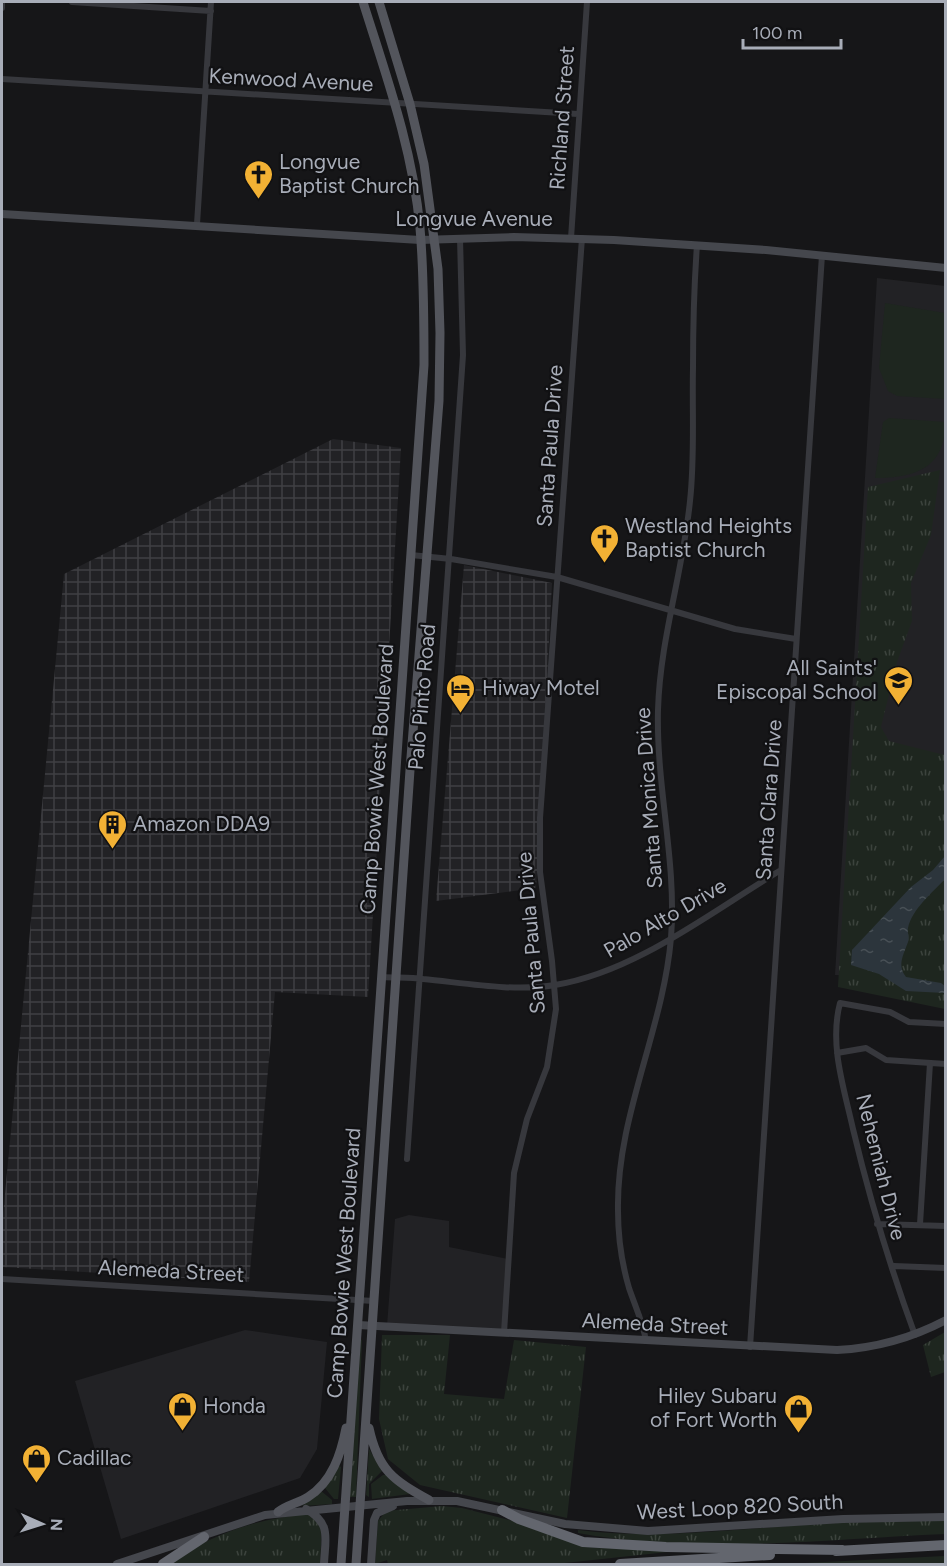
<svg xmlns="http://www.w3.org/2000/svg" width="947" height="1566" font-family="Figtree,sans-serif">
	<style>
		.built { fill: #222225 }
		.industrial { fill: url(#industrial-grid) }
		.grass { fill: url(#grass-tufts) }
		.pitch { fill: #1e261f }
		.water { fill: url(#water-ripples) }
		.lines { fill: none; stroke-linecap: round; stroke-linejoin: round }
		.street { stroke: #37383d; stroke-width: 6 }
		.secondary { stroke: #45474d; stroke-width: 8 }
		.primary { stroke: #53555c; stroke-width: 9 }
		.highway { stroke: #63666e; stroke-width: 10 }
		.labels { text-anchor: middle; stroke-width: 4.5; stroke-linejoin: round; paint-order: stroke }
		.street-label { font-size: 21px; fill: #a8adb8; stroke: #111113 }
		.poi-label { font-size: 21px; fill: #a8adb8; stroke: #111113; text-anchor: start }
	</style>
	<defs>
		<pattern id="industrial-grid" width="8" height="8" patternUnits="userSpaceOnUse" patternTransform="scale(1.5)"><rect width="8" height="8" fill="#222225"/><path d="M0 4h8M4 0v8" fill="none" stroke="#3f3f43"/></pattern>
		<pattern id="grass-tufts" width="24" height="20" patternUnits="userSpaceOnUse" patternTransform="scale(1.5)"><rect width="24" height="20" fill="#1e261f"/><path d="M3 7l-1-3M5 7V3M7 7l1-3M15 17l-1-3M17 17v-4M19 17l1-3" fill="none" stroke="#3c433d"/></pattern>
		<pattern id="water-ripples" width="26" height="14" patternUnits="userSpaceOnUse" patternTransform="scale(1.5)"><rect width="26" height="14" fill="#2c353c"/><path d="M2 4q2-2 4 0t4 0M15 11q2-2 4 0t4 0" fill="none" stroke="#485056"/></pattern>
	</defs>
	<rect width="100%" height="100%" fill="#161618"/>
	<path class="built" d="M 877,278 L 945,286 L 945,980 L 835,975 Z
		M 409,1215 L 449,1221 L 449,1247 L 508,1259 L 504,1333 L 387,1326 L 395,1219 Z
		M 245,1330 L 327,1342 L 317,1449 L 300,1478 L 121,1539 L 75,1381 Z"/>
	<path class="industrial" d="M 333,439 L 401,448 L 368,997 L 275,992 L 249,1282 L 2,1267 L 2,1225 L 64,574 Z
		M 464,565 L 552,583 L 536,888 L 436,901 Z"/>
	<path class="grass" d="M 940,470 L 931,535 L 911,583 L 912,621 L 897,662 L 881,727 L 889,741 L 945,755 L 945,1009 L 838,987 L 868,487 Z
		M 945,1332 L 945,1372 L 931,1377 L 923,1345 Z
		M 382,1335 L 450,1335 L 444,1394 L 504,1399 L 514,1340 L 586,1347 L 567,1518 L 420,1485 L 388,1459 L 379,1419 Z
		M 362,1339 L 356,1497 L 349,1497 L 360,1342 Z
		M 369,1449 L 382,1471 L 369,1484 L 369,1497 L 366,1495 Z
		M 338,1465 L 341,1467 L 338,1499 L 334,1499 L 325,1488 Z
		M 383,1475 L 386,1475 L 410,1494 L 372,1499 L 371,1484 Z
		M 321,1491 L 332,1500 L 332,1504 L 302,1506 Z
		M 442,1506 L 462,1508 L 521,1523 L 589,1547 L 677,1551 L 555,1564 L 388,1564 L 387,1560 L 375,1564 L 378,1521 L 386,1511 Z
		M 306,1514 L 314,1517 L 322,1527 L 320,1564 L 167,1564 C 213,1534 252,1520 306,1514 Z
		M 946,1520 L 945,1534 C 823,1539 699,1555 578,1533 L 578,1530 C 651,1539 717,1531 789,1526 C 841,1522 893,1521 946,1520 Z
		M 945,1556 L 945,1564 L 785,1564 Z"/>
	<path class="pitch" d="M 885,303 L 945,313 L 945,399 L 897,396 L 888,391 L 879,368 Z
		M 889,418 L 945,422 C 946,468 915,478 875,478 L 883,422 Z"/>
	<path class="water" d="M 945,856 L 945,879 C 933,892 912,909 908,928 C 907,933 910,937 908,942 C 903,956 897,965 906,977 L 941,983 L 945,986 L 945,993 L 906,991 L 879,974 L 851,965 L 852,950 L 911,887 L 933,870 Z"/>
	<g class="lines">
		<path class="street" d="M 72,2 L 211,11
			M 2,8 L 2,2
			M 2,79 L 578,114
			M 197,224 L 211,2
			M 571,238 L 587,2
			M 411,555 L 451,559 L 557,577 L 735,629 L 796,639
			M 382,977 C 396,978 410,977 423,979 C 465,983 513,992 555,985 C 636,972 712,911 781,870
			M 837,1053 L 866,1048 L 886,1060 L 946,1064
			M 407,1159 L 463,355 L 460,238
			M 877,1224 L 946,1226
			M 920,1224 L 930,1063
			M 894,1266 L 946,1268
			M 2,1279 L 374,1301
			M 504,1333 L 514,1173 L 527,1119 L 547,1067 L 556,1009 L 552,961 L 540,872 L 540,818 L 582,238
			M 915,1335 C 890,1267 870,1200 853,1129 C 844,1088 829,1045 840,1003 L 890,1012 L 909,1022 L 946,1024
			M 646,1341 C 643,1322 635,1306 629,1288 C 622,1264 618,1237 618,1211 C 616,1117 663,1031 671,938 C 677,862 656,787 658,710 C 660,639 683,572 690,501 C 695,456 692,412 693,368 C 693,327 694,286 697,245
			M 750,1347 L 822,255"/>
		<path class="secondary" d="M 2,214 L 420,240 L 514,237 L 614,240 L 766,250 L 946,268
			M 358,1325 L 837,1350 C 876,1348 910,1339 946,1320
			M 306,1509 C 332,1524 325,1538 324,1564
			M 117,1564 L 265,1515 L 407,1501 L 457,1501 L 565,1524 L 648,1531 L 843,1519 L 946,1517
			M 371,1564 L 374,1520 L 377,1513 L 393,1506"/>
		<path class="primary" d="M 369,1428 C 378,1470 393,1480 429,1500
			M 278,1512 C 286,1505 299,1503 308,1497 C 332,1482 341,1454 346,1428
			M 341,1564 L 424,365 C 424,319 424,273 420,228 C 413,150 386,75 363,2
			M 356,1564 L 410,770 L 439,401 L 440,333 L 438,269 L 424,164 L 410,104 L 379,2"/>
		<path class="highway" d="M 502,1510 L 519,1519 L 583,1542 L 666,1547 L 842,1550
			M 836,1551 L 946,1545
			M 163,1564 L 204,1537
			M 620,1564 L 770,1555"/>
	</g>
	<defs>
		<symbol id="church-pin" viewBox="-11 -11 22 30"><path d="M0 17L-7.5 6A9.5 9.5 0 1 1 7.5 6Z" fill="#f2b134" stroke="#111113"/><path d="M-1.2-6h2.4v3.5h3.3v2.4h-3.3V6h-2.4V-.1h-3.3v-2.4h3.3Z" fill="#111"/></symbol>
		<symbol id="school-pin" viewBox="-11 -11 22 30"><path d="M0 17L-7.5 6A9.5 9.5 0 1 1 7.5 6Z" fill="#f2b134" stroke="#111113"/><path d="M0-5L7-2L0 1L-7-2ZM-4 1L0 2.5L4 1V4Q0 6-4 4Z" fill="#111"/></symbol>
		<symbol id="hotel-pin" viewBox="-11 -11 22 30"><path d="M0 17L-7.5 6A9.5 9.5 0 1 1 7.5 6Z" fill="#f2b134" stroke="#111113"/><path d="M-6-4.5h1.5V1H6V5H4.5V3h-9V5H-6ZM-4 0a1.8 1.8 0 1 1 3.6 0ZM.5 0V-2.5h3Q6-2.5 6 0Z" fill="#111"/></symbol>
		<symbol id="building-pin" viewBox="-11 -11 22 30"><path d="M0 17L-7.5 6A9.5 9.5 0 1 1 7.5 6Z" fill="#f2b134" stroke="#111113"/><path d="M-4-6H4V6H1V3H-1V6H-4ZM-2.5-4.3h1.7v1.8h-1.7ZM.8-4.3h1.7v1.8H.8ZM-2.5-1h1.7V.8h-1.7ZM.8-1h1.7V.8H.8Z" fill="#111"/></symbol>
		<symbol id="shop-pin" viewBox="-11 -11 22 30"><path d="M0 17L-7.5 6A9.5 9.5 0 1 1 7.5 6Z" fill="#f2b134" stroke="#111113"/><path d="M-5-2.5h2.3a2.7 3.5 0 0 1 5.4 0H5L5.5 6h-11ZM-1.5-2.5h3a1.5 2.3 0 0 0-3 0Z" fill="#111"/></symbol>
	</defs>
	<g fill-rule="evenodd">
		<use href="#church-pin" x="242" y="158" width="33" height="45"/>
		<use href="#church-pin" x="588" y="522" width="33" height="45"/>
		<use href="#school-pin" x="882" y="664" width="33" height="45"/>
		<use href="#hotel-pin" x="444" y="672" width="33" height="45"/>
		<use href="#building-pin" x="96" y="808" width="33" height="45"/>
		<use href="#shop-pin" x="166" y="1390" width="33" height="45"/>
		<use href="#shop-pin" x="782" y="1392" width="33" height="45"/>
		<use href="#shop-pin" x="20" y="1442" width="33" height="45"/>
	</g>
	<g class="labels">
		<g class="street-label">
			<text transform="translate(291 80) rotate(3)" y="7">Kenwood Avenue</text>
			<text transform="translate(562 118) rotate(-86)" y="7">Richland Street</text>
			<text x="474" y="226">Longvue Avenue</text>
			<text transform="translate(550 446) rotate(-86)" y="7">Santa Paula Drive</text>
			<text transform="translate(422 697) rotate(-85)" y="7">Palo Pinto Road</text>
			<text transform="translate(377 779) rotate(-86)" y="7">Camp Bowie West Boulevard</text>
			<text transform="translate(649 798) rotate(-94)" y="7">Santa Monica Drive</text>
			<text transform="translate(769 800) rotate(-86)" y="7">Santa Clara Drive</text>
			<text transform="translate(665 918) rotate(-30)" y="7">Palo Alto Drive</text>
			<text transform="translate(531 933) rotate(-95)" y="7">Santa Paula Drive</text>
			<text transform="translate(881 1167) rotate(76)" y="7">Nehemiah Drive</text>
			<text transform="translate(344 1263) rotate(-86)" y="7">Camp Bowie West Boulevard</text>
			<text transform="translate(171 1271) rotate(3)" y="7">Alemeda Street</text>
			<text transform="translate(655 1324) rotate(3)" y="7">Alemeda Street</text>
			<text transform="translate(740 1507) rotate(-3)" y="7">West Loop 820 South</text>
		</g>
		<g class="poi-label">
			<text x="279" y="169">Longvue<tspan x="279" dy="24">Baptist Church</tspan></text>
			<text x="625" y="533">Westland Heights<tspan x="625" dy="24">Baptist Church</tspan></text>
			<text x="877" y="675" text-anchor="end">All Saints'<tspan x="877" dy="24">Episcopal School</tspan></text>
			<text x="482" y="695">Hiway Motel</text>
			<text x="133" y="831">Amazon DDA9</text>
			<text x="777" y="1403" text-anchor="end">Hiley Subaru<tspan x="777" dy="24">of Fort Worth</tspan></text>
			<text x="203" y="1413">Honda</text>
			<text x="57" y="1465">Cadillac</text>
		</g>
	</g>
	<rect width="947" height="1566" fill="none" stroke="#a8adb8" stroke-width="6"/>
	<g transform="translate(42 1524) rotate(93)" stroke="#111113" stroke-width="4.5" paint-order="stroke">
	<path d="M0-4.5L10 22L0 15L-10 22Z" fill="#a8adb8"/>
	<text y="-9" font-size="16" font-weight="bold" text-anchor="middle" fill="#a8adb8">N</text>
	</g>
	<path d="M743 39v9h98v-9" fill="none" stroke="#a8adb8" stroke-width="3"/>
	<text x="752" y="39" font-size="18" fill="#a8adb8" stroke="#111113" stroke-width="4.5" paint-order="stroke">100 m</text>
</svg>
